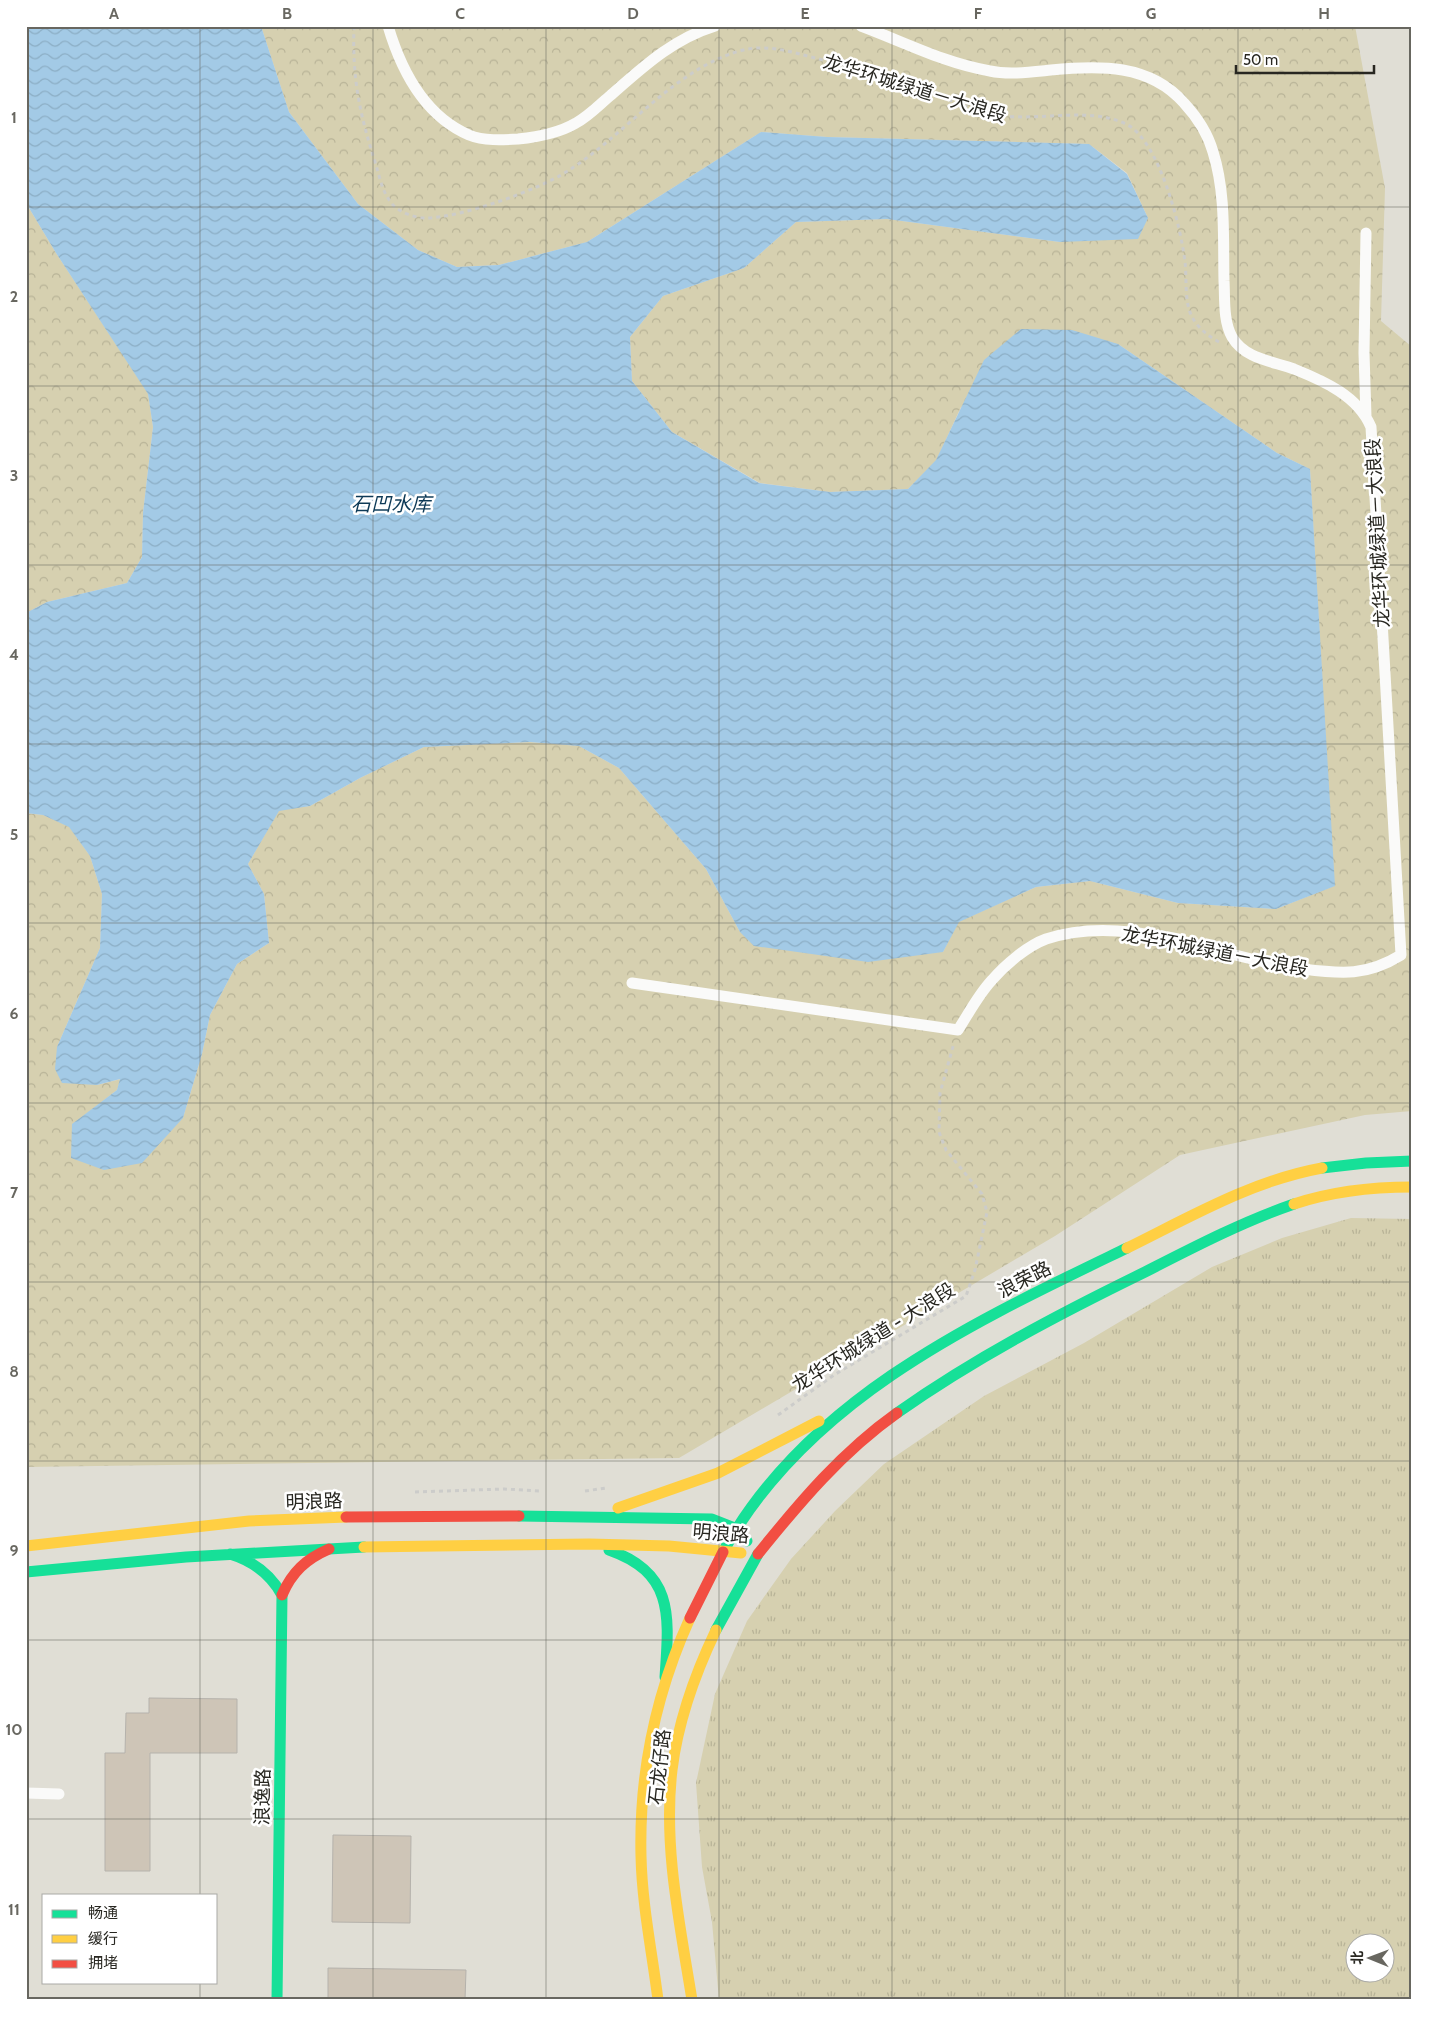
<svg xmlns="http://www.w3.org/2000/svg" width="1438" height="2026" font-family="Cabin,'Noto Sans SC',sans-serif">
	<style>
		.grass { fill: url(#grass-tufts); fill-rule: evenodd }
		.forest { fill: url(#forest-crowns) }
		.water { fill: url(#water-waves) }
		.building { fill: #cec5b7; stroke: #b5b2ac }
		.lines { fill: none; stroke-linecap: round; stroke-linejoin: round }
		.path { stroke: #ccccca; stroke-width: 3; stroke-dasharray: 4 4; stroke-linecap: butt }
		.lane { stroke: #fafaf9; stroke-width: 11 }
		.fast { stroke: #16e098; stroke-width: 11 }
		.slow { stroke: #ffcf43; stroke-width: 11 }
		.jam { stroke: #f24e42; stroke-width: 11 }
		.grid { fill: none; stroke: #686760; stroke-width: 1; stroke-opacity: 0.55 }
		.labels { text-anchor: middle; stroke-width: 5; stroke-linejoin: round; paint-order: stroke }
		.street-label { font-size: 19px; fill: #282721; stroke: #fff }
		.water-label { font-size: 20px; font-style: italic; fill: #0d3a57; stroke: #fff }
		.neatline { fill: none; stroke: #686760; stroke-width: 2 }
		.grid-label { font-size: 16px; text-anchor: middle; font-weight: bold; fill: #686760 }
	</style>
	<defs>
		<pattern id="grass-tufts" width="24" height="20" patternUnits="userSpaceOnUse" patternTransform="scale(1.25)"><rect width="24" height="20" fill="#d6d0b0"/><path d="M3 7l-1-3M5 7V3M7 7l1-3M15 17l-1-3M17 17v-4M19 17l1-3" fill="none" stroke="#b8b397"/></pattern>
		<pattern id="forest-crowns" width="20" height="18" patternUnits="userSpaceOnUse" patternTransform="scale(1.25)"><rect width="20" height="18" fill="#d6d0b0"/><path d="M2 6a3 3 0 1 1 6 0M12 15a3 3 0 1 1 6 0" fill="none" stroke="#b8b397"/></pattern>
		<pattern id="water-waves" width="16" height="10" patternUnits="userSpaceOnUse" patternTransform="scale(1.25)"><rect width="16" height="10" fill="#a3cae6"/><path d="M0 5q4-4 8 0t8 0" fill="none" stroke="#8caec5"/></pattern>
	</defs>
	<rect width="100%" height="100%" fill="#e0ded5"/>
	<path class="grass" d="M 1351,1218 L 1412,1219 L 1412,2000 L 719,2000 L 712,1922 L 702,1867 L 696,1783 L 715,1694 L 747,1621 L 791,1559 L 835,1511 L 884,1464 L 984,1396 L 1084,1343 L 1212,1267 L 1282,1238 ZM 1356,1944 L 1386,1944 L 1386,1974 L 1356,1974 Z"/>
	<path class="forest" d="M 261,26 L 1355,26 L 1385,188 L 1381,321 L 1412,347 L 1412,1111 L 1365,1115 L 1180,1155 L 1055,1236 L 679,1458 L 26,1467 L 26,813 L 43,815 L 69,826 L 90,856 L 102,894 L 100,948 L 57,1047 L 97,1085 L 121,1079 L 117,1090 L 72,1125 L 183,1118 L 202,1054 L 210,1015 L 237,964 L 269,943 L 264,894 L 248,864 L 279,810 L 310,806 L 360,778 L 424,747 L 530,742 L 579,746 L 619,768 L 706,869 L 740,932 L 943,952 L 958,922 L 1036,887 L 1090,881 L 1178,903 L 1276,909 L 1334,886 L 1310,469 L 1277,453 L 1118,344 L 961,407 L 936,461 L 908,489 L 830,492 L 760,483 L 672,432 L 632,381 L 630,337 L 663,296 L 744,268 L 796,222 L 887,219 L 1060,242 L 1148,218 L 1127,173 L 1089,144 L 827,137 L 761,132 L 587,242 L 499,265 L 457,267 L 418,250 L 358,204 L 289,112 Z
		M 26,203 L 56,253 L 148,393 L 153,427 L 143,513 L 142,557 L 127,583 L 47,602 L 26,613 Z"/>
	<path class="water" d="M 26,26 L 261,26 L 289,112 L 358,204 L 418,250 L 457,267 L 499,265 L 587,242 L 761,132 L 827,137 L 1089,144 L 1127,174 L 1148,218 L 1138,239 L 1060,242 L 887,219 L 796,222 L 744,268 L 663,296 L 630,337 L 632,381 L 672,432 L 759,483 L 830,492 L 908,489 L 936,460 L 984,360 L 1021,329 L 1072,330 L 1118,344 L 1277,453 L 1310,469 L 1335,886 L 1276,909 L 1178,903 L 1090,881 L 1036,887 L 959,922 L 943,952 L 868,962 L 754,946 L 740,932 L 706,869 L 619,768 L 579,746 L 530,742 L 424,747 L 360,778 L 310,806 L 279,811 L 248,864 L 264,894 L 269,943 L 237,964 L 210,1015 L 202,1054 L 183,1118 L 142,1163 L 104,1170 L 71,1158 L 72,1124 L 117,1090 L 120,1079 L 97,1085 L 62,1083 L 55,1069 L 57,1047 L 100,948 L 102,894 L 90,856 L 69,827 L 43,815 L 26,813 L 26,613 L 47,602 L 127,583 L 142,557 L 143,513 L 153,427 L 148,394 L 56,253 L 26,203 Z"/>
	<path class="building" d="M 149,1698 L 237,1699 L 237,1753 L 150,1753 L 150,1871 L 105,1871 L 105,1753 L 125,1753 L 126,1713 L 149,1713 Z
		M 333,1835 L 411,1836 L 410,1923 L 332,1922 Z
		M 328,1968 L 466,1970 L 465,2000 L 328,2000 Z"/>
	<g class="lines">
		<path class="path" d="M 354,26 C 352,80 360,115 376,165 C 380,179 383,194 393,205 C 401,213 415,218 426,218 C 460,218 538,190 566,172 C 625,136 674,68 743,50 C 768,44 791,52 815,58 C 851,67 887,77 922,89 C 947,98 971,111 998,115 C 1038,122 1089,106 1126,124 C 1159,140 1181,227 1185,262 C 1187,279 1184,301 1192,317 C 1198,328 1208,336 1219,342
			M 778,1415 L 834,1375 L 966,1296 L 975,1270 L 987,1212 L 982,1194 L 946,1150 L 939,1132 L 940,1093 L 954,1043
			M 585,1491 L 606,1488
			M 415,1492 L 504,1489 L 541,1491"/>
		<path class="lane" d="M 388,26 C 401,70 425,116 469,135 C 484,141 502,140 518,139 C 538,137 559,133 576,123 C 589,116 600,104 611,95 C 644,66 673,39 715,26
			M 1366,233 L 1364,353 L 1366,417
			M 632,983 L 958,1030 C 969,1013 978,995 992,980 C 1005,965 1027,946 1046,939 C 1130,911 1220,959 1303,969 C 1342,974 1367,976 1401,955 L 1371,427 C 1358,396 1324,381 1294,369 C 1272,361 1245,359 1232,337 C 1223,321 1225,298 1224,281 C 1223,238 1226,193 1213,152 C 1208,134 1197,117 1184,103 C 1150,64 1099,65 1051,70 C 1031,72 1009,75 990,71 C 944,63 904,42 861,26
			M 26,1793 L 59,1794"/>
		<path class="fast" d="M 1322,1168 L 1366,1163 L 1412,1161
			M 897,1413 C 975,1358 1059,1314 1145,1272 C 1194,1247 1242,1222 1294,1204
			M 519,1516 L 712,1519 L 735,1528 L 747,1541
			M 609,1550 C 675,1573 669,1617 665,1677
			M 723,1552 C 807,1398 976,1321 1127,1248
			M 230,1554 C 253,1561 270,1573 282,1595
			M 26,1572 L 186,1557 L 364,1547
			M 716,1630 L 758,1554
			M 277,2000 L 282,1595"/>
		<path class="slow" d="M 1294,1204 C 1333,1191 1371,1187 1412,1187
			M 1127,1248 C 1190,1217 1251,1181 1322,1168
			M 618,1508 L 718,1473 L 819,1421
			M 26,1546 L 249,1521 L 346,1517
			M 364,1547 L 589,1544 L 669,1546 L 741,1553
			M 658,2000 C 652,1952 642,1904 641,1856 C 639,1774 656,1693 690,1618
			M 692,2000 C 680,1925 663,1846 672,1770 C 678,1721 695,1674 716,1630"/>
		<path class="jam" d="M 346,1517 L 519,1516
			M 758,1554 C 800,1502 842,1452 897,1413
			M 282,1595 C 292,1572 306,1559 329,1549
			M 690,1618 L 723,1552"/>
	</g>
	<path class="grid" d="M 200,26 L 200,1895M 373,26 L 373,2000M 546,26 L 546,2000M 719,26 L 719,2000M 892,26 L 892,2000M 1065,26 L 1065,2000M 1238,26 L 1238,2000M 26,207 L 1412,207M 26,386 L 1412,386M 26,565 L 1412,565M 26,744 L 1412,744M 26,923 L 1412,923M 26,1103 L 1412,1103M 26,1282 L 1412,1282M 26,1461 L 1412,1461M 26,1640 L 1412,1640M 26,1819 L 1412,1819M 200,1982 L 200,2000"/>
	<g class="labels">
		<g class="street-label">
			<text transform="translate(915 88) rotate(17)" y="7">龙华环城绿道－大浪段</text>
			<text transform="translate(1377 533) rotate(-93)" y="7">龙华环城绿道－大浪段</text>
			<text transform="translate(1215 951) rotate(11)" y="7">龙华环城绿道－大浪段</text>
			<text transform="translate(1024 1279) rotate(-27)" y="7">浪荣路</text>
			<text transform="translate(873 1337) rotate(-32)" y="7">龙华环城绿道 - 大浪段</text>
			<text transform="translate(314 1501) rotate(-2)" y="7">明浪路</text>
			<text transform="translate(721 1533) rotate(5)" y="7">明浪路</text>
			<text transform="translate(659 1767) rotate(-84)" y="7">石龙仔路</text>
			<text transform="translate(262 1797) rotate(-89)" y="7">浪逸路</text>
		</g>
		<g class="water-label">
			<text x="391" y="511">石凹水库</text>
		</g>
	</g>
	<rect width="1438" height="2026" fill="none" stroke="#ffffff" stroke-width="55"/>
	<rect x="42" y="1894" width="175" height="90" fill="#ffffff" stroke="#a9a9a6"/>
	<rect x="52" y="1910" width="25" height="8" fill="#16e098" stroke="#a9a9a6"/>
	<text x="88" y="1918" font-size="15" fill="#282721">畅通</text>
	<rect x="52" y="1935" width="25" height="8" fill="#ffcf43" stroke="#a9a9a6"/>
	<text x="88" y="1944" font-size="15" fill="#282721">缓行</text>
	<rect x="52" y="1960" width="25" height="8" fill="#f24e42" stroke="#a9a9a6"/>
	<text x="88" y="1968" font-size="15" fill="#282721">拥堵</text>
	<g transform="translate(1370 1958) rotate(271)"><circle r="24" fill="#ffffff" stroke="#a9a9a6"/>
	<path d="M0-4L9 19L0 12L-9 19Z" fill="#686760"/>
	<text y="-8" font-size="14" font-weight="bold" text-anchor="middle" fill="#282721">北</text>
	</g>
	<path d="M1236 65v8h138v-8" fill="none" stroke="#282721" stroke-width="2.5"/>
	<text x="1243" y="65" font-size="15" fill="#282721" stroke="#ffffff" stroke-width="4" paint-order="stroke">50 m</text>
	<rect x="28" y="28" width="1382" height="1970" class="neatline"/>
	<g class="grid-label">
		<text x="114" y="19">A</text>
		<text x="287" y="19">B</text>
		<text x="460" y="19">C</text>
		<text x="633" y="19">D</text>
		<text x="805" y="19">E</text>
		<text x="978" y="19">F</text>
		<text x="1151" y="19">G</text>
		<text x="1324" y="19">H</text>
		<text x="14" y="123">1</text>
		<text x="14" y="302">2</text>
		<text x="14" y="481">3</text>
		<text x="14" y="660">4</text>
		<text x="14" y="840">5</text>
		<text x="14" y="1019">6</text>
		<text x="14" y="1198">7</text>
		<text x="14" y="1377">8</text>
		<text x="14" y="1556">9</text>
		<text x="14" y="1735">10</text>
		<text x="14" y="1915">11</text>
	</g>
</svg>
